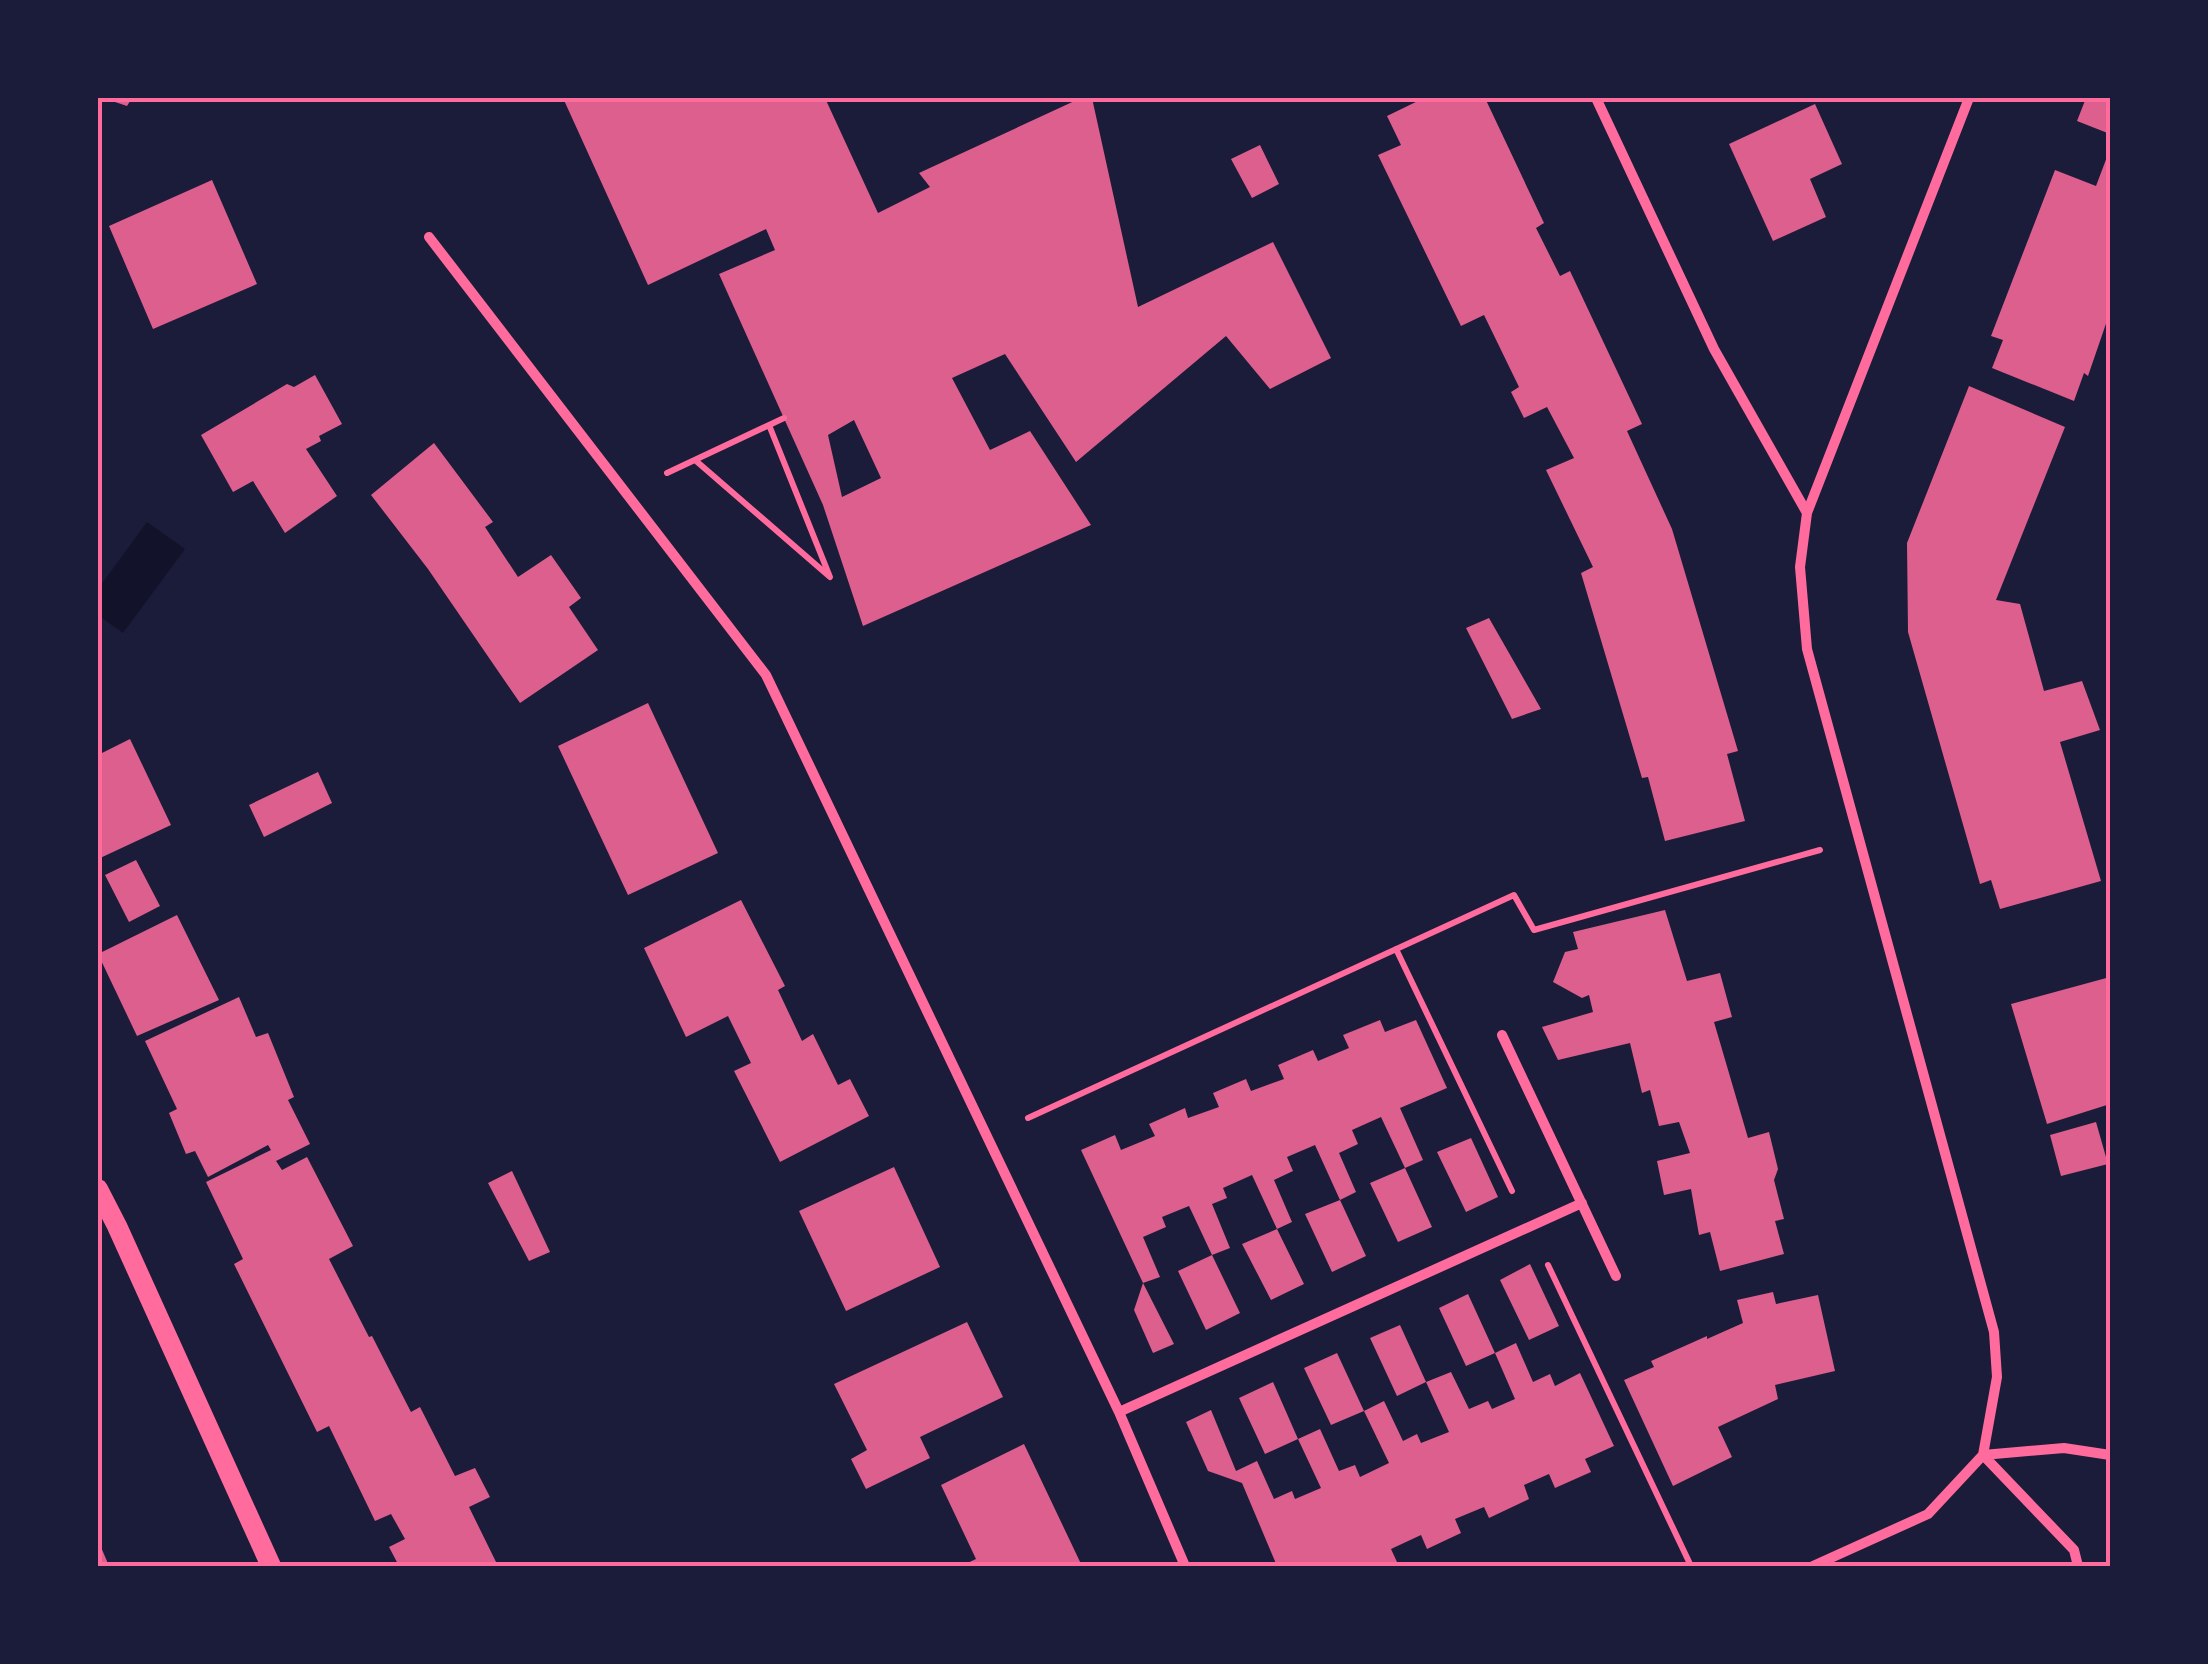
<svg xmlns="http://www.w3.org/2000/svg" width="2208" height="1664" font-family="Ubuntu,sans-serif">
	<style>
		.water { fill: #12122b }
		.building { fill: #dd5f8e; fill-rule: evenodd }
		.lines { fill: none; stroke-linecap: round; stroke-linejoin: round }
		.path { stroke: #ff6b9d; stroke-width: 6 }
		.minor { stroke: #ff6b9d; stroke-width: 10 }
		.secondary { stroke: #ff6b9d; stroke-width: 20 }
		.neatline { fill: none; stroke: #ff6b9d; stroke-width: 4 }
	</style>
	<rect width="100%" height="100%" fill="#1b1b3a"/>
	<path class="water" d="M 147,522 L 185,549 L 123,633 L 98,615 L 98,589 Z"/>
	<path class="building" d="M 103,98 L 132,98 L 127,106 Z
		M 563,98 L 825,98 L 878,213 L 930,187 L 919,173 L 1081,98 L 1092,98 L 1138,307 L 1273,242 L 1331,358 L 1270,389 L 1226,336 L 1076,462 L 1005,354 L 952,378 L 990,450 L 1030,431 L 1091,525 L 863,626 L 823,505 L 719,274 L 775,250 L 766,229 L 648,285 ZM 854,420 L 881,478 L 842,497 L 828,435 Z
		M 1424,98 L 1485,98 L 1544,223 L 1536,228 L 1560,276 L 1570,271 L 1642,424 L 1627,431 L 1672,529 L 1738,751 L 1727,754 L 1745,821 L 1665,841 L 1648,777 L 1642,778 L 1581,573 L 1593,567 L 1546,470 L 1574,458 L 1547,407 L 1524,418 L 1511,392 L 1519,387 L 1484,315 L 1461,326 L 1378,155 L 1401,145 L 1387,116 Z
		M 2086,98 L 2110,98 L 2110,134 L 2077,121 Z
		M 1815,104 L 1842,164 L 1810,179 L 1826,217 L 1773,241 L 1729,144 Z
		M 1260,145 L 1279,184 L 1252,198 L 1231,159 Z
		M 2110,149 L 2110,312 L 2088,376 L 2084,373 L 2074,401 L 1992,368 L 2003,340 L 1991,336 L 2055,170 L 2096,186 Z
		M 212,180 L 257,284 L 153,329 L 109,226 Z
		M 315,375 L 342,424 L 319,436 L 321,441 L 306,449 L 337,496 L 285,533 L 253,481 L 233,492 L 201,435 L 287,384 L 294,387 Z
		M 1969,386 L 2065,427 L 1996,600 L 2020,604 L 2044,691 L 2082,681 L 2100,730 L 2060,742 L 2101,881 L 2000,909 L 1991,880 L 1980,884 L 1908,632 L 1907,543 Z
		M 434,443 L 493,522 L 485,527 L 518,577 L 551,555 L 581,598 L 569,607 L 598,650 L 520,703 L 428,569 L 371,495 Z
		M 1489,618 L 1541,709 L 1512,719 L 1466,628 Z
		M 648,703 L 718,853 L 628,895 L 558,746 Z
		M 130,739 L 171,825 L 98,859 L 98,755 Z
		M 318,772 L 332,803 L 264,837 L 249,805 Z
		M 136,860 L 160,906 L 129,922 L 105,875 Z
		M 741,900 L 785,986 L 778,990 L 802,1041 L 813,1034 L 838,1085 L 850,1079 L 869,1116 L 780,1162 L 734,1071 L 751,1063 L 728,1016 L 686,1037 L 644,948 Z
		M 1665,910 L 1687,981 L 1720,973 L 1732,1017 L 1714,1022 L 1748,1138 L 1769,1132 L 1778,1169 L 1774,1180 L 1784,1219 L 1775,1221 L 1784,1254 L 1720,1271 L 1710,1232 L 1699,1235 L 1691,1189 L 1664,1195 L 1657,1161 L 1690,1153 L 1679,1122 L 1659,1126 L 1650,1090 L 1642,1093 L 1630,1043 L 1558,1060 L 1542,1027 L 1593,1012 L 1589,995 L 1582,998 L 1553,982 L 1565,952 L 1578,949 L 1573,932 Z
		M 177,915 L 219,1000 L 137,1036 L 98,954 Z
		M 2110,977 L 2110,1104 L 2047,1124 L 2011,1004 Z
		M 239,997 L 256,1037 L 268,1033 L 294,1097 L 288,1100 L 310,1144 L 276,1161 L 282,1170 L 307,1157 L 353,1246 L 329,1259 L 369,1337 L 372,1336 L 411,1412 L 420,1407 L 455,1476 L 475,1468 L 490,1497 L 469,1507 L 498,1566 L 399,1566 L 389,1547 L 405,1539 L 391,1514 L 375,1521 L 329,1426 L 317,1432 L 234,1264 L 243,1259 L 206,1182 L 271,1150 L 268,1145 L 208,1177 L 195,1151 L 186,1154 L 169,1113 L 177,1109 L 145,1041 Z
		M 1380,1020 L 1385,1032 L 1416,1020 L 1447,1088 L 1400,1108 L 1423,1160 L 1405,1168 L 1381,1117 L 1352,1130 L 1358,1144 L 1339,1153 L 1356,1192 L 1340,1200 L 1315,1145 L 1287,1157 L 1293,1171 L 1274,1180 L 1292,1222 L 1277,1229 L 1252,1175 L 1223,1188 L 1227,1198 L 1212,1204 L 1230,1248 L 1212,1255 L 1240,1313 L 1206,1330 L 1178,1271 L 1212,1255 L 1189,1206 L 1162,1217 L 1166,1227 L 1143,1237 L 1160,1277 L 1143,1283 L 1081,1150 L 1115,1135 L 1121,1150 L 1155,1136 L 1149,1124 L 1185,1108 L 1188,1118 L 1219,1107 L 1213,1093 L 1246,1079 L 1251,1091 L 1284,1079 L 1278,1065 L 1313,1050 L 1318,1061 L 1349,1048 L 1343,1035 Z
		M 2096,1122 L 2108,1164 L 2061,1176 L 2050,1135 Z
		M 1471,1138 L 1498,1197 L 1466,1212 L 1437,1152 Z
		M 894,1167 L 940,1267 L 846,1311 L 799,1211 Z
		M 1405,1168 L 1432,1227 L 1398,1242 L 1370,1183 Z
		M 512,1171 L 550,1252 L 529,1261 L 488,1183 Z
		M 1340,1200 L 1366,1256 L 1332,1272 L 1305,1214 Z
		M 1277,1229 L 1304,1284 L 1271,1300 L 1242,1244 Z
		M 1530,1264 L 1559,1326 L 1529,1340 L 1500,1280 Z
		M 1143,1283 L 1174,1344 L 1153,1353 L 1134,1310 Z
		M 1773,1292 L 1776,1304 L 1818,1295 L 1835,1371 L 1775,1385 L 1778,1399 L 1718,1427 L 1732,1457 L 1673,1486 L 1624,1380 L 1654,1367 L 1651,1361 L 1707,1336 L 1707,1339 L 1743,1323 L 1737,1300 Z
		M 1468,1294 L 1495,1353 L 1466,1366 L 1439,1308 Z
		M 967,1322 L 1003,1397 L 920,1437 L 930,1458 L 866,1489 L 851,1459 L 867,1450 L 834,1384 Z
		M 1400,1325 L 1426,1382 L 1397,1396 L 1370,1338 Z
		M 1516,1343 L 1533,1382 L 1550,1374 L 1555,1386 L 1580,1373 L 1614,1446 L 1585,1459 L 1591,1472 L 1555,1488 L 1549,1474 L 1524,1485 L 1529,1499 L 1489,1518 L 1484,1507 L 1455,1519 L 1461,1533 L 1427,1549 L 1421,1535 L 1391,1549 L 1397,1562 L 1386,1566 L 1357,1566 L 1356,1564 L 1350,1566 L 1277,1566 L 1242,1483 L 1208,1471 L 1186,1422 L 1211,1410 L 1236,1471 L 1257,1461 L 1274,1499 L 1292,1491 L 1295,1499 L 1321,1488 L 1298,1439 L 1265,1454 L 1239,1398 L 1273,1382 L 1298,1439 L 1320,1429 L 1339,1471 L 1355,1465 L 1360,1477 L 1389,1463 L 1364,1411 L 1384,1401 L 1403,1441 L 1417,1434 L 1421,1443 L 1449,1432 L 1426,1382 L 1451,1372 L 1469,1409 L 1488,1401 L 1492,1409 L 1515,1399 L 1495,1353 Z
		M 1337,1353 L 1364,1411 L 1331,1425 L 1304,1368 Z
		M 1024,1444 L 1082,1566 L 961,1566 L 976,1559 L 941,1485 Z
		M 98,1540 L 109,1566 L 98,1566 Z"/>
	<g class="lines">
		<path class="path" d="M 695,460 L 830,577 L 769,425
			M 667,473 L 784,418
			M 1396,949 L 1512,1191
			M 1028,1118 L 1514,895 L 1534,930 L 1820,850
			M 1548,1265 L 1691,1566"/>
		<path class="minor" d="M 1596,98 L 1714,349 L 1807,513
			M 1969,98 L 1807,513 L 1800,567 L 1807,649 L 1994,1332 L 1997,1377 L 1983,1455
			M 429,237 L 766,675 L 1119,1412 L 1185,1566
			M 1502,1035 L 1616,1276
			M 1119,1412 L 1582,1203
			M 1983,1455 L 2074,1550 L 2078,1566
			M 1983,1455 L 2064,1448 L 2110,1455
			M 1813,1566 L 1928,1514 L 1983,1455"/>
		<path class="secondary" d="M 98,1189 L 117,1226 L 271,1566"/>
	</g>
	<rect width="2208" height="1664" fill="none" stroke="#1b1b3a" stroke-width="200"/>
	<rect x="100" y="100" width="2008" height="1464" class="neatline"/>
</svg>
